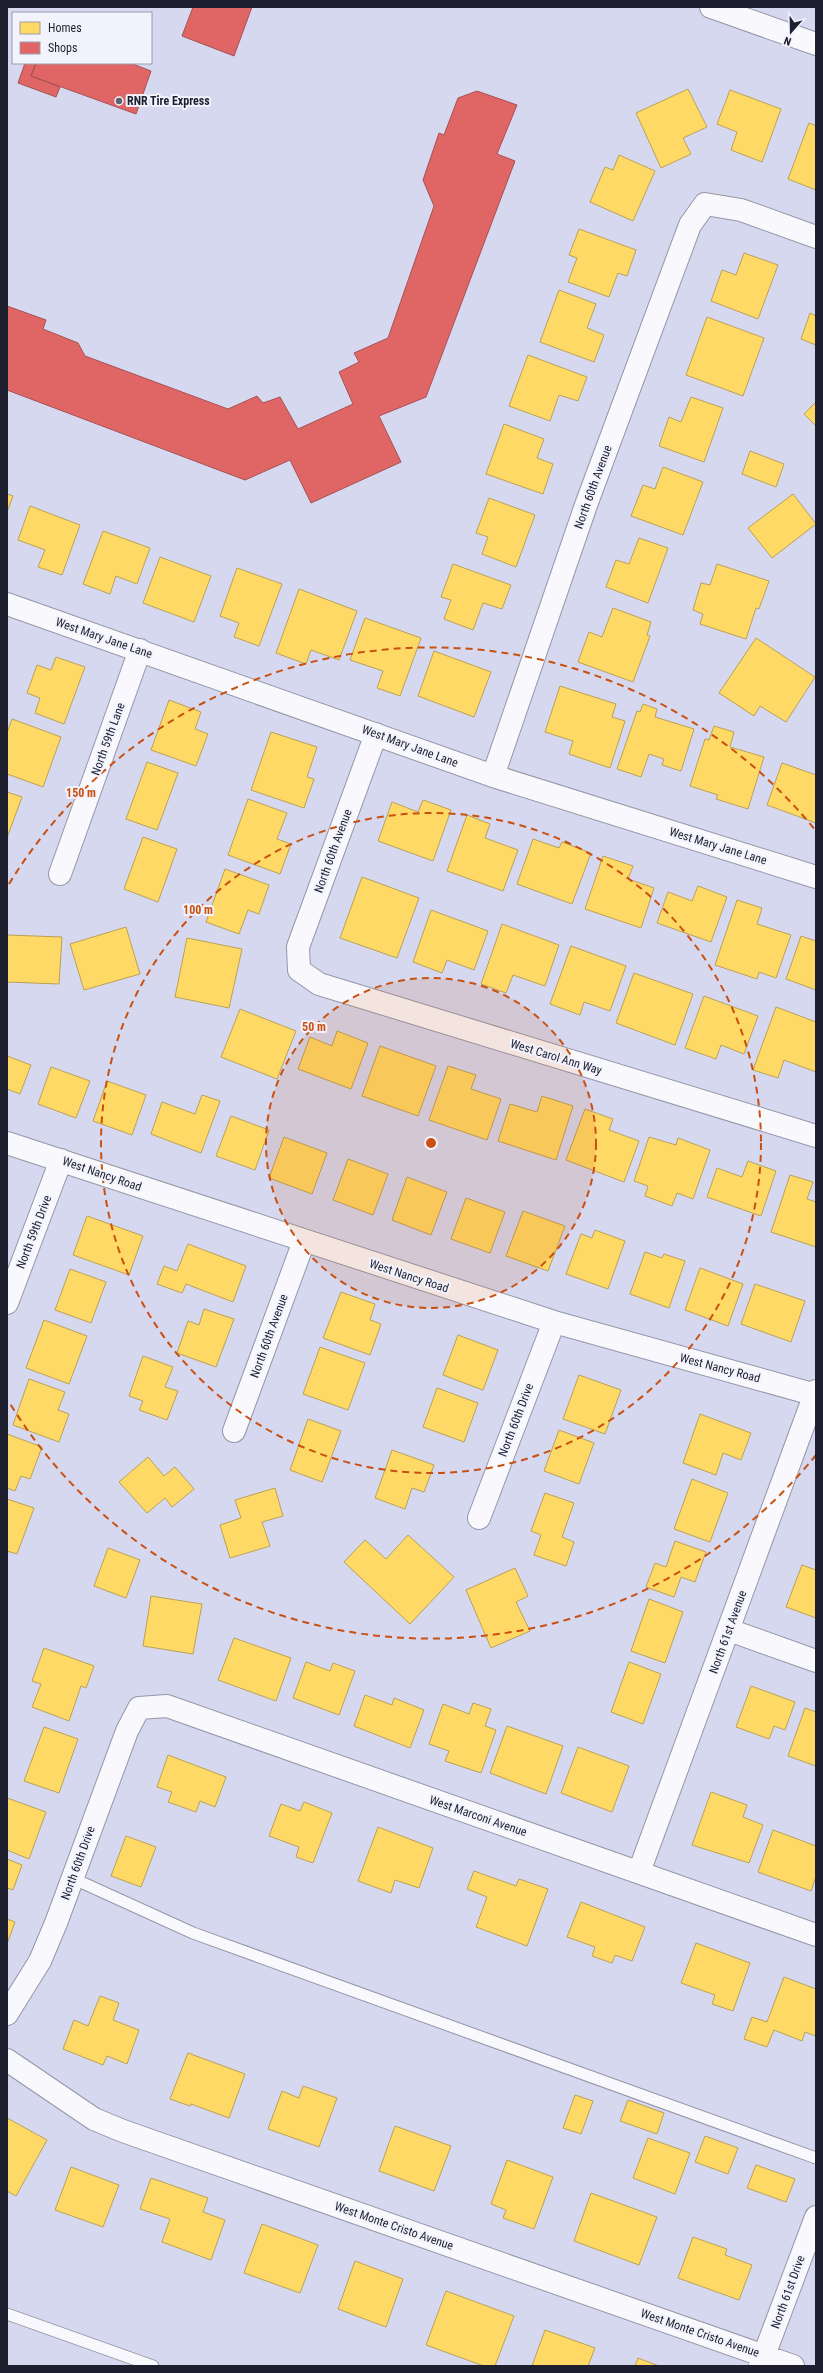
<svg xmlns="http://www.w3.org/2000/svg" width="823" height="2373" font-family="'Roboto Condensed',sans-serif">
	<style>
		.homes { fill: #ffd966; stroke: #bba156 }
		.shops { fill: #e06666; stroke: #a65156 }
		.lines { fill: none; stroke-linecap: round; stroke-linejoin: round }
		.lane-casing { stroke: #9597a8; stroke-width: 13 }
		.street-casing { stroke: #9597a8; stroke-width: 24 }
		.secondary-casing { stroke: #9597a8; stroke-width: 24 }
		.lane { stroke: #f9f9fd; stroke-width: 11 }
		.street { stroke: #f9f9fd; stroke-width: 22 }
		.secondary { stroke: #f9f9fd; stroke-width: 22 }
		.ring { fill: none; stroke: #ca5011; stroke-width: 2; stroke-dasharray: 7 5 }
		.poi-dot { fill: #5d6072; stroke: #f2f3fc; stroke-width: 1.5 }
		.labels { text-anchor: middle; stroke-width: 4; stroke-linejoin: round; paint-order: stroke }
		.poi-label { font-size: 12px; font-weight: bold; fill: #1d1f2f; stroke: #f2f3fc; text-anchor: start }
		.street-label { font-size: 12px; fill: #1d1f2f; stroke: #f2f3fc }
		.centre { fill: #ca5011; stroke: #f2f3fc; stroke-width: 2 }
		.ring-label { font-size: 12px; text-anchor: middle; font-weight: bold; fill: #ca5011; stroke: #f2f3fc; stroke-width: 4; stroke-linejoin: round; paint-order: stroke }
	</style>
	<rect width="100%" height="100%" fill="#d5d8ef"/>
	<path class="homes" d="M 688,89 L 707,127 L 683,138 L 691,154 L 661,168 L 636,113 Z
		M 730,90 L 781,109 L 762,162 L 731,150 L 737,132 L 717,124 Z
		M 809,123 L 816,126 L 816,190 L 788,179 Z
		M 619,155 L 655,171 L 633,221 L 590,202 L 605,167 L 613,170 Z
		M 579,229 L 636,250 L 627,276 L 618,273 L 609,297 L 568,282 L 577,258 L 569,255 Z
		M 744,253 L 778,265 L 758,319 L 711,301 L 722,270 L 736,275 Z
		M 559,290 L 596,304 L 587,328 L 604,335 L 594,362 L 540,342 Z
		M 810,313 L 816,316 L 816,345 L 801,339 Z
		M 707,317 L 764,338 L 743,396 L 686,375 Z
		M 528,355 L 587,377 L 578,401 L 559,395 L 550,421 L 509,406 Z
		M 691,397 L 723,408 L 704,462 L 659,446 L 669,417 L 681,422 Z
		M 816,402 L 816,426 L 804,414 Z
		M 504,424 L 544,439 L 537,458 L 553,464 L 543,494 L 486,474 Z
		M 750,451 L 784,464 L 776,487 L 742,474 Z
		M 663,467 L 703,482 L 683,535 L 631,516 L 643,485 L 655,489 Z
		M 7,494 L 13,496 L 7,512 Z
		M 793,494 L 816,524 L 772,558 L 748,528 Z
		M 489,498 L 535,515 L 516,567 L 482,554 L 488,537 L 476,533 Z
		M 30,506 L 80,525 L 62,575 L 38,567 L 45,550 L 18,540 Z
		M 103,531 L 150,548 L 137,584 L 116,576 L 110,594 L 83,584 Z
		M 639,538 L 668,548 L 648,603 L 606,587 L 616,560 L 629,564 Z
		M 160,557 L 211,576 L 194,622 L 143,603 Z
		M 453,564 L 511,585 L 502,609 L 483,603 L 473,630 L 444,619 L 451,600 L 441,597 Z
		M 717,564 L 769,581 L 759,609 L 756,608 L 746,639 L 700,624 L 703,614 L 693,610 L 701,583 L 710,585 Z
		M 237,568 L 282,584 L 259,646 L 234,637 L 239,623 L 220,616 Z
		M 299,589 L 357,611 L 339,660 L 311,650 L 306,664 L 276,653 Z
		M 613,608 L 651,622 L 647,635 L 650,636 L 633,682 L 578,662 L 589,632 L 602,637 Z
		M 365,618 L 421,638 L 400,696 L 377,688 L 383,671 L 350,660 Z
		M 756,638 L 815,677 L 786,722 L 760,706 L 754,716 L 719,693 Z
		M 434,651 L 491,672 L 474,717 L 418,696 Z
		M 56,657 L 85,667 L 64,724 L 35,713 L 40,698 L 27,693 L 37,665 L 51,670 Z
		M 560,686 L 616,704 L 612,717 L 625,721 L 610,768 L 569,754 L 573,741 L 545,732 Z
		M 169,700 L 201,712 L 195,729 L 208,734 L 196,766 L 151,750 Z
		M 643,704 L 657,709 L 655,717 L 694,729 L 681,771 L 662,765 L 664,759 L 649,754 L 641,777 L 617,769 L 637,711 L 640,712 Z
		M 12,719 L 61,737 L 43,787 L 7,774 L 7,733 Z
		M 714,726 L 734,732 L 730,747 L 764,757 L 748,809 L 716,799 L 718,795 L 690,786 L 705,739 L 709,740 Z
		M 271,732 L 317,747 L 307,777 L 314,779 L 304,808 L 251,790 Z
		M 147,762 L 178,773 L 157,830 L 126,819 Z
		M 782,763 L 816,775 L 816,823 L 767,805 Z
		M 7,792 L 22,797 L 7,838 Z
		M 248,799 L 287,813 L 277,839 L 291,844 L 280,874 L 228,855 Z
		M 423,800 L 451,810 L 433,861 L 378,841 L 392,802 L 418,812 Z
		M 467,815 L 490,824 L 485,838 L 518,850 L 503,891 L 447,871 Z
		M 143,837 L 177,849 L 158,902 L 124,889 Z
		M 533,839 L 559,848 L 562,842 L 591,853 L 572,904 L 517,884 Z
		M 603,856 L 633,866 L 628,879 L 654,888 L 641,928 L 585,909 Z
		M 225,869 L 269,885 L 259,914 L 248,910 L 239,934 L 206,922 Z
		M 362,877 L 419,898 L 397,958 L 340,938 Z
		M 698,886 L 727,897 L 711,942 L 657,923 L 668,892 L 692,901 Z
		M 737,900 L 762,908 L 757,924 L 791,935 L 776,978 L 759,972 L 757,979 L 715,965 Z
		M 431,910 L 488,931 L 474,970 L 447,960 L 442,973 L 413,962 Z
		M 502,924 L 559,945 L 545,986 L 513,975 L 506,993 L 481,984 Z
		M 126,927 L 140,974 L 84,990 L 70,944 Z
		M 7,935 L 62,937 L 59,984 L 7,982 Z
		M 801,936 L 816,941 L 816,990 L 786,979 Z
		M 187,938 L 242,949 L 229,1008 L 175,997 Z
		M 571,946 L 626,966 L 610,1011 L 584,1002 L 580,1015 L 550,1004 Z
		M 634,973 L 693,994 L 675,1045 L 616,1023 Z
		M 704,996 L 758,1016 L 744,1054 L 721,1045 L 716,1059 L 685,1048 Z
		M 776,1007 L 816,1022 L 816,1072 L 784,1060 L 778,1078 L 753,1070 Z
		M 240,1009 L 296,1031 L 277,1079 L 221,1057 Z
		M 337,1031 L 368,1043 L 351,1089 L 298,1069 L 310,1037 L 332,1046 Z
		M 380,1046 L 436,1066 L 418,1116 L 362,1096 Z
		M 7,1056 L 31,1065 L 20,1094 L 7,1089 Z
		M 448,1066 L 476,1075 L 471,1089 L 501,1099 L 487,1140 L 429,1120 Z
		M 51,1067 L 90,1081 L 76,1118 L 38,1104 Z
		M 107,1081 L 146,1095 L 132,1135 L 93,1121 Z
		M 202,1095 L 220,1101 L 201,1153 L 151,1134 L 162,1102 L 195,1114 Z
		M 542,1096 L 573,1106 L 556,1160 L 498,1141 L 510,1104 L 537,1112 Z
		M 585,1109 L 613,1119 L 609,1130 L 639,1141 L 624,1182 L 566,1160 Z
		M 231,1116 L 269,1130 L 255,1170 L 216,1156 Z
		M 284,1137 L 327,1153 L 312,1194 L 269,1178 Z
		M 649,1137 L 676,1145 L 678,1138 L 710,1150 L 693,1199 L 677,1193 L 672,1206 L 645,1196 L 648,1186 L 634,1181 Z
		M 348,1159 L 388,1174 L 373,1215 L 333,1200 Z
		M 748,1161 L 776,1171 L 761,1216 L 707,1197 L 717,1168 L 742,1177 Z
		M 790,1175 L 813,1182 L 807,1199 L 816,1202 L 816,1247 L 771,1232 Z
		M 407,1177 L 447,1192 L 431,1235 L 392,1220 Z
		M 466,1198 L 505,1212 L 490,1253 L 451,1239 Z
		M 523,1211 L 565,1226 L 548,1271 L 506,1256 Z
		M 87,1216 L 143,1236 L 129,1275 L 73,1255 Z
		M 595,1230 L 625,1241 L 608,1289 L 566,1274 L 581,1234 L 592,1238 Z
		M 188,1244 L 246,1266 L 233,1302 L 186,1284 L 182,1293 L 157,1284 L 164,1266 L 177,1271 Z
		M 645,1252 L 662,1258 L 664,1254 L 685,1261 L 669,1308 L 630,1294 Z
		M 700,1268 L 743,1284 L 728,1326 L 685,1310 Z
		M 70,1269 L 106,1282 L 91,1323 L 55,1310 Z
		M 755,1284 L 805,1301 L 791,1342 L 741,1324 Z
		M 341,1292 L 375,1304 L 370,1320 L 381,1324 L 370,1355 L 323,1338 Z
		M 204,1309 L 234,1319 L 216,1367 L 177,1353 L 188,1321 L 199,1325 Z
		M 44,1320 L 87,1336 L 69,1384 L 26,1368 Z
		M 458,1335 L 498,1350 L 483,1390 L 443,1375 Z
		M 320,1347 L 365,1363 L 348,1410 L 303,1394 Z
		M 143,1356 L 173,1367 L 165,1387 L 178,1391 L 167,1420 L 139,1410 L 143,1401 L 129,1396 Z
		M 579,1375 L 621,1390 L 605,1434 L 563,1419 Z
		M 29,1379 L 65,1392 L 58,1410 L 69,1414 L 59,1442 L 13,1425 Z
		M 437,1388 L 478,1403 L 464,1442 L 423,1427 Z
		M 700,1414 L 751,1433 L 741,1460 L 723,1453 L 716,1475 L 683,1463 Z
		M 308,1419 L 341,1431 L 322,1482 L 290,1470 Z
		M 559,1430 L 594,1443 L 579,1484 L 544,1471 Z
		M 7,1434 L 42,1447 L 30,1479 L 21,1476 L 15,1491 L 7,1488 Z
		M 392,1450 L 434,1465 L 424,1492 L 412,1488 L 405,1509 L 375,1498 Z
		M 148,1457 L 164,1476 L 175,1467 L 194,1489 L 172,1507 L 165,1498 L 147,1513 L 119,1482 Z
		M 692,1479 L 728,1493 L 710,1542 L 674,1529 Z
		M 275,1488 L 283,1516 L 262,1522 L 270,1546 L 230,1558 L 220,1525 L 241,1518 L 235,1500 Z
		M 545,1493 L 574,1503 L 562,1537 L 574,1542 L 566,1566 L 534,1555 L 541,1535 L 531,1531 Z
		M 7,1499 L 34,1508 L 17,1554 L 7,1551 Z
		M 408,1535 L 454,1577 L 410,1624 L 344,1562 L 365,1540 L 386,1559 Z
		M 675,1541 L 706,1552 L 695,1582 L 681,1577 L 674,1597 L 646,1587 L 655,1563 L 666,1567 Z
		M 108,1548 L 140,1560 L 126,1598 L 94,1586 Z
		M 802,1565 L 816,1570 L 816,1618 L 786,1607 Z
		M 515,1568 L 528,1596 L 516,1602 L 530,1631 L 491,1648 L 466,1590 Z
		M 151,1596 L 202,1604 L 193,1654 L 143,1646 Z
		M 649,1599 L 683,1612 L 665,1663 L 631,1651 Z
		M 234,1638 L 291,1658 L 276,1701 L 218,1680 Z
		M 44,1648 L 94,1666 L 86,1688 L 81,1686 L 69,1721 L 32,1707 L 41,1684 L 32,1681 Z
		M 306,1662 L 330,1671 L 333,1663 L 355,1671 L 339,1715 L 293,1698 Z
		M 629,1662 L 661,1674 L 643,1724 L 611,1712 Z
		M 751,1686 L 795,1702 L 785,1730 L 774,1726 L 769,1739 L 736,1727 Z
		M 365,1695 L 392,1705 L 394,1698 L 424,1710 L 410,1748 L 354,1726 Z
		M 473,1703 L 491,1709 L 485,1726 L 496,1730 L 481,1773 L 445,1761 L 449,1751 L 429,1744 L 443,1704 L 469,1714 Z
		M 805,1708 L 816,1712 L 816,1766 L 788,1756 Z
		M 507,1726 L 563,1746 L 546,1794 L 490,1773 Z
		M 44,1727 L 78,1739 L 59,1793 L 24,1781 Z
		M 578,1747 L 629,1766 L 612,1812 L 561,1793 Z
		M 168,1755 L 226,1777 L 215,1807 L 200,1801 L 196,1812 L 168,1802 L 172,1792 L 157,1787 Z
		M 711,1792 L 747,1805 L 743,1817 L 763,1825 L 749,1863 L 692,1845 Z
		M 7,1798 L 46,1812 L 29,1859 L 7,1850 Z
		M 304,1802 L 332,1813 L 313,1863 L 296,1857 L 299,1847 L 269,1836 L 281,1804 L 300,1811 Z
		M 378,1827 L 433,1848 L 419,1888 L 395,1880 L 391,1893 L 358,1881 Z
		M 773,1830 L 816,1846 L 816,1876 L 811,1891 L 758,1872 Z
		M 126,1836 L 156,1847 L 141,1887 L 111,1876 Z
		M 7,1859 L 22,1865 L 13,1890 L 7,1888 Z
		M 474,1871 L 516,1886 L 519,1879 L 548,1889 L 527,1946 L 476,1927 L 487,1897 L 467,1889 Z
		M 581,1902 L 645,1927 L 632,1961 L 615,1955 L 612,1963 L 592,1956 L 595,1947 L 567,1937 Z
		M 7,1919 L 15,1922 L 7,1944 Z
		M 696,1943 L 750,1963 L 733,2011 L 712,2004 L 715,1995 L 681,1983 Z
		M 784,1977 L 816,1989 L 816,2036 L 805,2032 L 802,2041 L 774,2030 L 767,2047 L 744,2039 L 752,2017 L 767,2022 Z
		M 100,1996 L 119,2003 L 113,2020 L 139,2030 L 127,2064 L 107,2056 L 103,2065 L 63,2049 L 74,2020 L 88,2026 Z
		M 188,2053 L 245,2074 L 229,2118 L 191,2104 L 190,2106 L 170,2099 Z
		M 303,2086 L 337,2098 L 319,2147 L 268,2129 L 282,2091 L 299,2098 Z
		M 575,2095 L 593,2101 L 581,2134 L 563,2128 Z
		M 628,2100 L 664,2113 L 657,2134 L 620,2121 Z
		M 7,2118 L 47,2140 L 16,2196 L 7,2191 Z
		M 395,2126 L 451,2146 L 434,2191 L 379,2171 Z
		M 705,2136 L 738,2148 L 728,2174 L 695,2162 Z
		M 648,2138 L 690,2153 L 675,2194 L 633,2178 Z
		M 507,2160 L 553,2177 L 534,2229 L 503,2218 L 506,2210 L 491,2204 Z
		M 756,2165 L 795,2179 L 786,2202 L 747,2188 Z
		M 71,2167 L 119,2185 L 103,2227 L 55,2210 Z
		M 151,2178 L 208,2198 L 203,2212 L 225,2220 L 211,2260 L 162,2242 L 170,2219 L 140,2209 Z
		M 591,2193 L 657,2217 L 639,2265 L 574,2241 Z
		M 262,2224 L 318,2245 L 300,2293 L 244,2273 Z
		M 693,2237 L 727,2249 L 725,2255 L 752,2265 L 739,2300 L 678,2278 Z
		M 355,2261 L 403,2279 L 386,2327 L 338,2309 Z
		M 446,2291 L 514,2316 L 495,2366 L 484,2366 L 426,2345 Z
		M 545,2330 L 595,2348 L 588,2366 L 532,2366 Z
		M 638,2358 L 659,2366 L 635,2366 Z"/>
	<path class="shops" d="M 193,7 L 252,7 L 234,56 L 182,36 Z
		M 25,63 L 36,63 L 31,76 L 60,87 L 56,97 L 18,83 Z
		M 36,63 L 130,63 L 151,71 L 136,114 L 31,76 Z
		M 477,91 L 517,105 L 497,154 L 515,161 L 426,397 L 379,416 L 401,462 L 311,503 L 290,460 L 245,480 L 7,390 L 7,306 L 46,320 L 43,329 L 78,343 L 85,356 L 228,409 L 257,396 L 263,403 L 280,397 L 298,429 L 353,404 L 339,372 L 359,362 L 354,353 L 388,338 L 434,206 L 423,180 L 439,133 L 444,135 L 458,98 Z"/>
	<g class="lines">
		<defs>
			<path id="lane" d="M 72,1878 L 193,1933 L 816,2158
				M 7,2314 L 153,2366"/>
			<path id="street" d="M 7,604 L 493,776 L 816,877
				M 376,734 L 298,947 L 299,970 L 319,984 L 816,1136
				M 493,776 L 586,505 L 690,225 L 705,204 L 741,210 L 816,237
				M 60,874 L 140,650
				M 7,1143 L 554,1322 L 816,1395
				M 7,1303 L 61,1160
				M 234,1431 L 304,1241
				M 479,1518 L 554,1322
				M 729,1630 L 816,1661
				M 639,1872 L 816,1391
				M 7,2014 L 40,1961 L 56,1923 L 127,1731 L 139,1708 L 167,1706 L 816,1935
				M 7,2060 L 94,2119 L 123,2131 L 793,2366
				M 760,2366 L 816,2217"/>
			<path id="secondary" d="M 711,7 L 816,44"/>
		</defs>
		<use href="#lane" class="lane-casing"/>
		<use href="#street" class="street-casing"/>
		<use href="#secondary" class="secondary-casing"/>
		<use href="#lane" class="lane"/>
		<use href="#street" class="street"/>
		<use href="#secondary" class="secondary"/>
	</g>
	<circle cx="431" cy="1143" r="165" fill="#ca5011" fill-opacity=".12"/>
	<g class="ring">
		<circle cx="431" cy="1143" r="165"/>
		<circle cx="431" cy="1143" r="330"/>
		<path d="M816 1455A495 495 0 0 1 9 1402M9 884A495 495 0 0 1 816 831"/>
	</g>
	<circle class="poi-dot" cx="119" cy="101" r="4"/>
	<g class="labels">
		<g class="poi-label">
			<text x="127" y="105">RNR Tire Express</text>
		</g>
		<g class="street-label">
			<text transform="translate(593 487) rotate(-70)" y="4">North 60th Avenue</text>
			<text transform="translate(104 638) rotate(19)" y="4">West Mary Jane Lane</text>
			<text transform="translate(108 739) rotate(-70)" y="4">North 59th Lane</text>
			<text transform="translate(410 746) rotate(20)" y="4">West Mary Jane Lane</text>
			<text transform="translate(718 846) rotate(17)" y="4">West Mary Jane Lane</text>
			<text transform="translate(333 851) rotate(-70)" y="4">North 60th Avenue</text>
			<text transform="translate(556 1057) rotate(17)" y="4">West Carol Ann Way</text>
			<text transform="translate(102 1174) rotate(19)" y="4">West Nancy Road</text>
			<text transform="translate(34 1232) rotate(-69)" y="4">North 59th Drive</text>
			<text transform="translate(409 1276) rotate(18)" y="4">West Nancy Road</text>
			<text transform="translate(269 1336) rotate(-70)" y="4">North 60th Avenue</text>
			<text transform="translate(720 1368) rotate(15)" y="4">West Nancy Road</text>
			<text transform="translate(516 1420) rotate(-69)" y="4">North 60th Drive</text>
			<text transform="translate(728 1632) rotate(-70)" y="4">North 61st Avenue</text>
			<text transform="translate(478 1816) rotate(19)" y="4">West Marconi Avenue</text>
			<text transform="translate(78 1863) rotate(-70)" y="4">North 60th Drive</text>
			<text transform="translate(394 2226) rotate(19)" y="4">West Monte Cristo Avenue</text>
			<text transform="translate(788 2292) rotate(-70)" y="4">North 61st Drive</text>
			<text transform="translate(700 2333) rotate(19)" y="4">West Monte Cristo Avenue</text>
		</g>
	</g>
	<circle cx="431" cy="1143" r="6" class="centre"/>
	<g class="ring-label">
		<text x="81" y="797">150 m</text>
		<text x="198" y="914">100 m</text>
		<text x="314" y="1031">50 m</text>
	</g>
	<rect width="823" height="2373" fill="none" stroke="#1d1f2f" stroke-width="16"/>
	<rect x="12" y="12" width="140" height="52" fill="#f2f3fc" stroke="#9d9eaa"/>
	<rect x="20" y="22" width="20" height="12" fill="#ffd966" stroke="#9d9eaa"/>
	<text x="48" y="32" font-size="12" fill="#1d1f2f">Homes</text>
	<rect x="20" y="42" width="20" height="12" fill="#e06666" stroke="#9d9eaa"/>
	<text x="48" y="52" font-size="12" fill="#1d1f2f">Shops</text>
	<g transform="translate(791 32) rotate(200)" stroke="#f2f3fc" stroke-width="3" paint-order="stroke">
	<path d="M0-3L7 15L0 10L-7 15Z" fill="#1d1f2f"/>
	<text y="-6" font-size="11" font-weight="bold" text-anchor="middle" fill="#1d1f2f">N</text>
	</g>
</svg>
